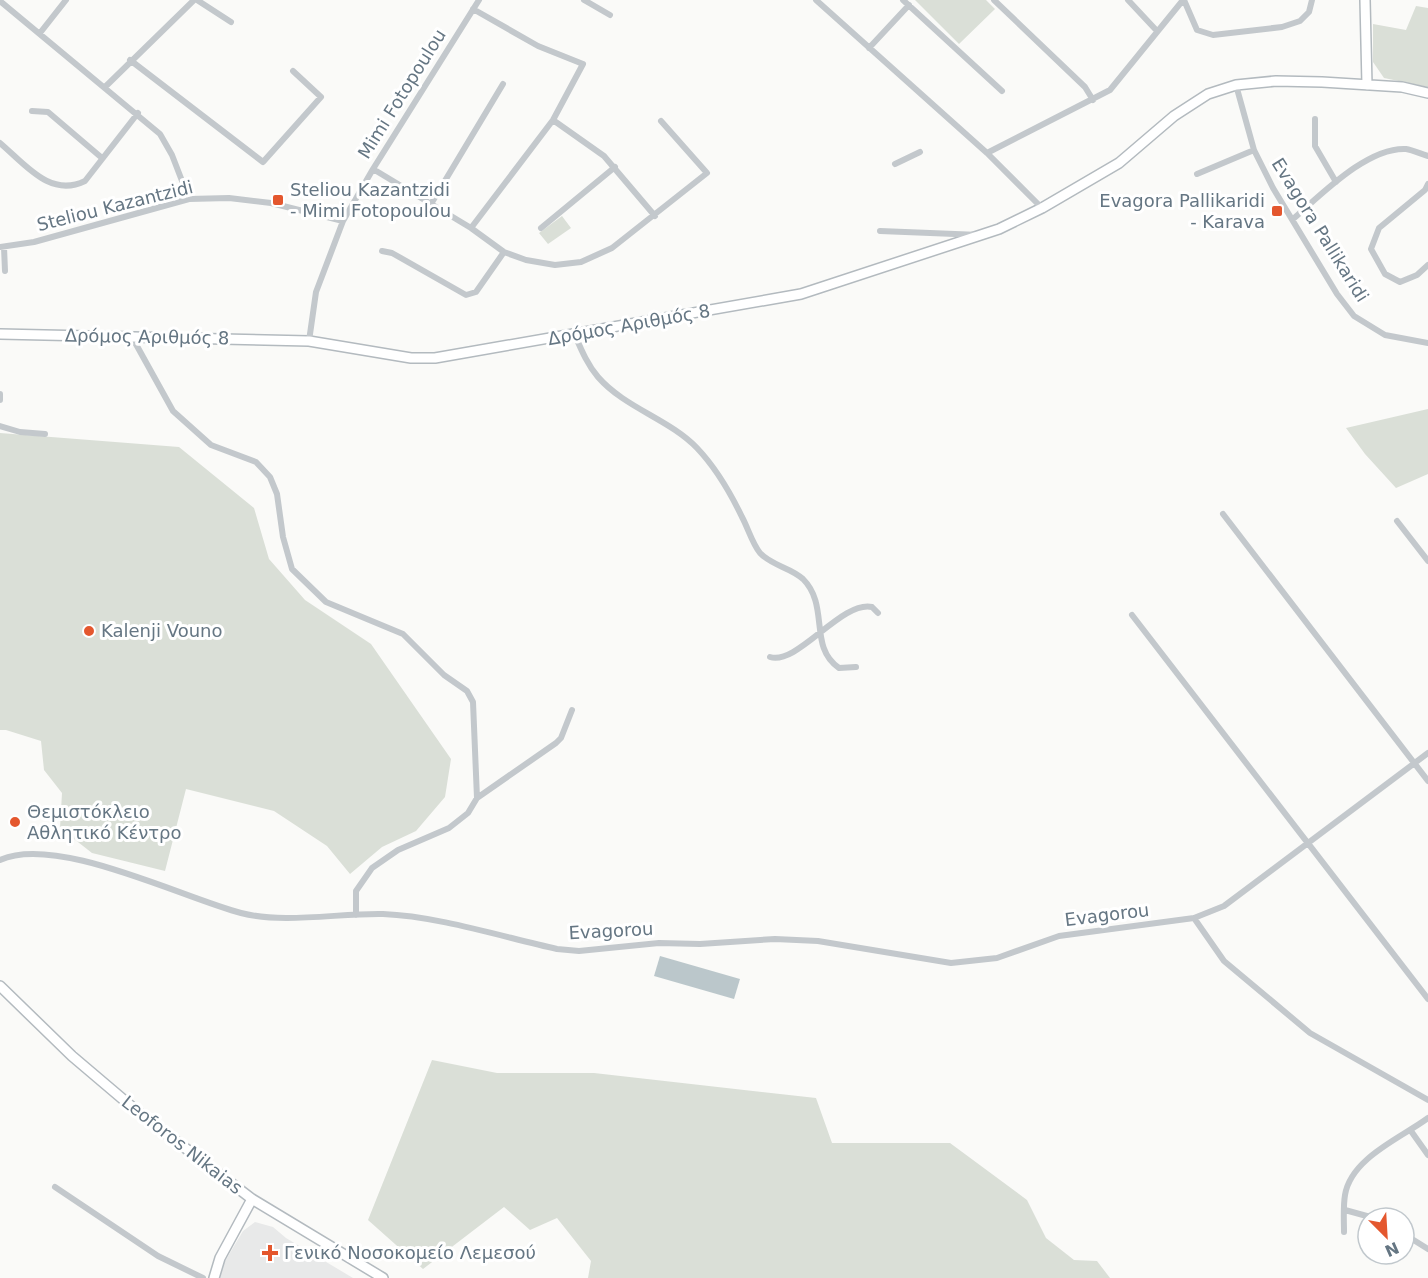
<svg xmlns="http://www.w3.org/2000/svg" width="1428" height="1278" font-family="'DejaVu Sans',sans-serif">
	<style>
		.built { fill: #e8e9e9 }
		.green { fill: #dadfd7 }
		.water { fill: #bbc7cb }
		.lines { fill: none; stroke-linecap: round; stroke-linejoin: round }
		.secondary-casing { stroke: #b3babf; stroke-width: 12 }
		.street { stroke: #c3c8cc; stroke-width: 6 }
		.secondary { stroke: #fff; stroke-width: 9 }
		.poi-dot { fill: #e4572e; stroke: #fff; stroke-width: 2 }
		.labels { text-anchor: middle; stroke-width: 6; stroke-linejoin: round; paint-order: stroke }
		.street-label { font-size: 18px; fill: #657683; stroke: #fff }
		.poi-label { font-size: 18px; fill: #657683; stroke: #fff; text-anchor: start }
	</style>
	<rect width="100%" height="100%" fill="#fafaf8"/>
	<path class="built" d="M 255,1222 L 273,1227 L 286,1238 L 353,1278 L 219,1278 L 221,1268 L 243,1231 Z"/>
	<path class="green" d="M 915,0 L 986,0 L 995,9 L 959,44 Z
		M 1416,6 L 1428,8 L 1428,87 L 1384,78 L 1373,62 L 1373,24 L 1406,30 Z
		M 562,216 L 571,228 L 548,244 L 539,233 Z
		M 1428,409 L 1428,474 L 1396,488 L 1365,454 L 1346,428 Z
		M 0,433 L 179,447 L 254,508 L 269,559 L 305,600 L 371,644 L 451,759 L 445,797 L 416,831 L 382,847 L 350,874 L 327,846 L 274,811 L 186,789 L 165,871 L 92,853 L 60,828 L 62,793 L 44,770 L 41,741 L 6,730 L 0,730 Z
		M 432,1060 L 497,1073 L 594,1073 L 816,1098 L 832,1143 L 950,1143 L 1027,1200 L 1046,1238 L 1074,1260 L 1097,1261 L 1110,1278 L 588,1278 L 591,1261 L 557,1218 L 530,1230 L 504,1207 L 423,1269 L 368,1220 Z"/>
	<path class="water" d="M 660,956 L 740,979 L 734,999 L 654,976 Z"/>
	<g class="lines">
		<defs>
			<path id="secondary" d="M 1365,0 L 1367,85
				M 0,334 L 309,341 L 411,358 L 435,358 L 801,294 L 999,229 L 1042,208 L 1119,163 L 1174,116 L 1208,94 L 1236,85 L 1276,81 L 1322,82 L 1402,87 L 1428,93
				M 0,986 L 72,1056 L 138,1112 L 252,1199 L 383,1278
				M 214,1278 L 220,1258 L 252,1199"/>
		</defs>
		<use href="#secondary" class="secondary-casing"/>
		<path class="street" d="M 197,0 L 231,22
			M 584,0 L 610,15
			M 816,0 L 987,153 L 1042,208
			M 903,0 L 1002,91
			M 994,0 L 1085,87 L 1093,100
			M 1128,0 L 1157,31
			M 1184,0 L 1197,30 L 1213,35 L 1282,27 L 1300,21 L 1309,12 L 1312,0
			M 0,1 L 160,134 L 172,155 L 189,199
			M 40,33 L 66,0
			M 869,48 L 909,5
			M 130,60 L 263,162 L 321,97 L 293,71
			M 1236,85 L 1254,150 L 1273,188 L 1337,294 L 1354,316 L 1385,335 L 1428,343
			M 105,87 L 194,0
			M 32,111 L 48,112 L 102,158
			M 1315,119 L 1315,146 L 1336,182
			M 553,120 L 604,156 L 655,216
			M 0,143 C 26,165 50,198 85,181 L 138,113
			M 987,153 L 1110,90 L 1183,0
			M 895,164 L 920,152
			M 373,169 L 471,228 L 504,252 L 526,260 L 555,265 L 581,262 L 612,248 L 707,173 L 661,121
			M 1197,174 L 1254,150
			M 1428,184 L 1425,190 L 1379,228 L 1371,249 L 1385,274 L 1400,282 L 1417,275 L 1428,265
			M 431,204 L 503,84
			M 1293,219 C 1321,195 1367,147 1406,149 C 1413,150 1421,154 1428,156
			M 471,228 L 553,120 L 583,64 L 538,46 L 473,9
			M 541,228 L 615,167
			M 880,231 L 980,235
			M 0,247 L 34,242 L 189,199 L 229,198 L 271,203 L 343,221
			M 4,247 L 5,271
			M 382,251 L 392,253 L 466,295 L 476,292 L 504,252
			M 574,333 C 581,349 587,364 598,377 C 625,408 669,419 697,448 C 716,468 730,492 742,517 C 748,528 752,543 760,553 C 772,566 790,567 803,579 C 830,606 808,647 839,668 L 856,667
			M 132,337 L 173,411 L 211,445 L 256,462 L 270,477 L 277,494 L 283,537 L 292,569 L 326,602 L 403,634 L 444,675 L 467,691 L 473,702 L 477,798
			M 309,341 L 316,292 L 343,221 L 373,169 L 479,0
			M 0,394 L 0,400
			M 0,426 L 20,432 L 45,434
			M 1223,514 L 1428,781
			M 1397,521 L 1428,561
			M 1132,615 L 1428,999
			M 770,657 C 797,666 842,600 872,607 L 878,613
			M 0,860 C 56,834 183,898 241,913 C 284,924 339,913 383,914 C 437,916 503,937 557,949 L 579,951 L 659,943 L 700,944 L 775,939 L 818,941 L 951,963 L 997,958 L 1059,936 L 1194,918 L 1224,906 L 1428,753
			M 356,915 L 356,891 L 372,868 L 398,850 L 449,828 L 468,813 L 477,798 L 556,743 L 561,738 L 572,710
			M 1194,918 L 1224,961 L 1310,1033 L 1428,1100
			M 1411,1131 L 1428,1155
			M 55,1187 L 158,1256 L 203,1278
			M 1345,1210 L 1374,1218
			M 1344,1232 C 1344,1220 1343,1207 1345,1195 C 1351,1158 1401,1138 1428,1118
			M 1404,1234 L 1428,1249"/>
		<use href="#secondary" class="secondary"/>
	</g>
	<g class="poi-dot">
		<rect x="272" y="194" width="12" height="12" rx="3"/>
		<rect x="1271" y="205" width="12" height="12" rx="3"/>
		<circle cx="89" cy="631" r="6"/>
		<circle cx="15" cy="822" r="6"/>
		<path d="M267 1244h6v6h6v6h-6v6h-6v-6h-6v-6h6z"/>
	</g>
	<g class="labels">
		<g class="street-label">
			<text transform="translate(402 94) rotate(-58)" y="6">Mimi Fotopoulou</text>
			<text transform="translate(115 206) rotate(-14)" y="6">Steliou Kazantzidi</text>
			<text transform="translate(1320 230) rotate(58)" y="6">Evagora Pallikaridi</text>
			<text transform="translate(629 325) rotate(-10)" y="6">Δρόμος Αριθμός 8</text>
			<text transform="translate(147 337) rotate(1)" y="6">Δρόμος Αριθμός 8</text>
			<text transform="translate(1107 915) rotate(-7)" y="6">Evagorou</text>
			<text transform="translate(611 931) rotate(-3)" y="6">Evagorou</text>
			<text transform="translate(182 1145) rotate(38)" y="6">Leoforos Nikaias</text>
		</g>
		<g class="poi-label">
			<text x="290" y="196">Steliou Kazantzidi<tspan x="290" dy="21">- Mimi Fotopoulou</tspan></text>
			<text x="1265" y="207" text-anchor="end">Evagora Pallikaridi<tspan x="1265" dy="21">- Karava</tspan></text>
			<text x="101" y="637">Kalenji Vouno</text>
			<text x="27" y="818">Θεμιστόκλειο<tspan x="27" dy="21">Αθλητικό Κέντρο</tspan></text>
			<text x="284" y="1259">Γενικό Νοσοκομείο Λεμεσού</text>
		</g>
	</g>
	<g transform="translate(1386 1236) rotate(156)"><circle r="28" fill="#ffffff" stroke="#c1c8cd" stroke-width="1.5"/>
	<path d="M0-4.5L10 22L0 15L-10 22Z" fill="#e4572e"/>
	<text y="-9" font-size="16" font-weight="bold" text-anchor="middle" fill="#657683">N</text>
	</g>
</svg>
